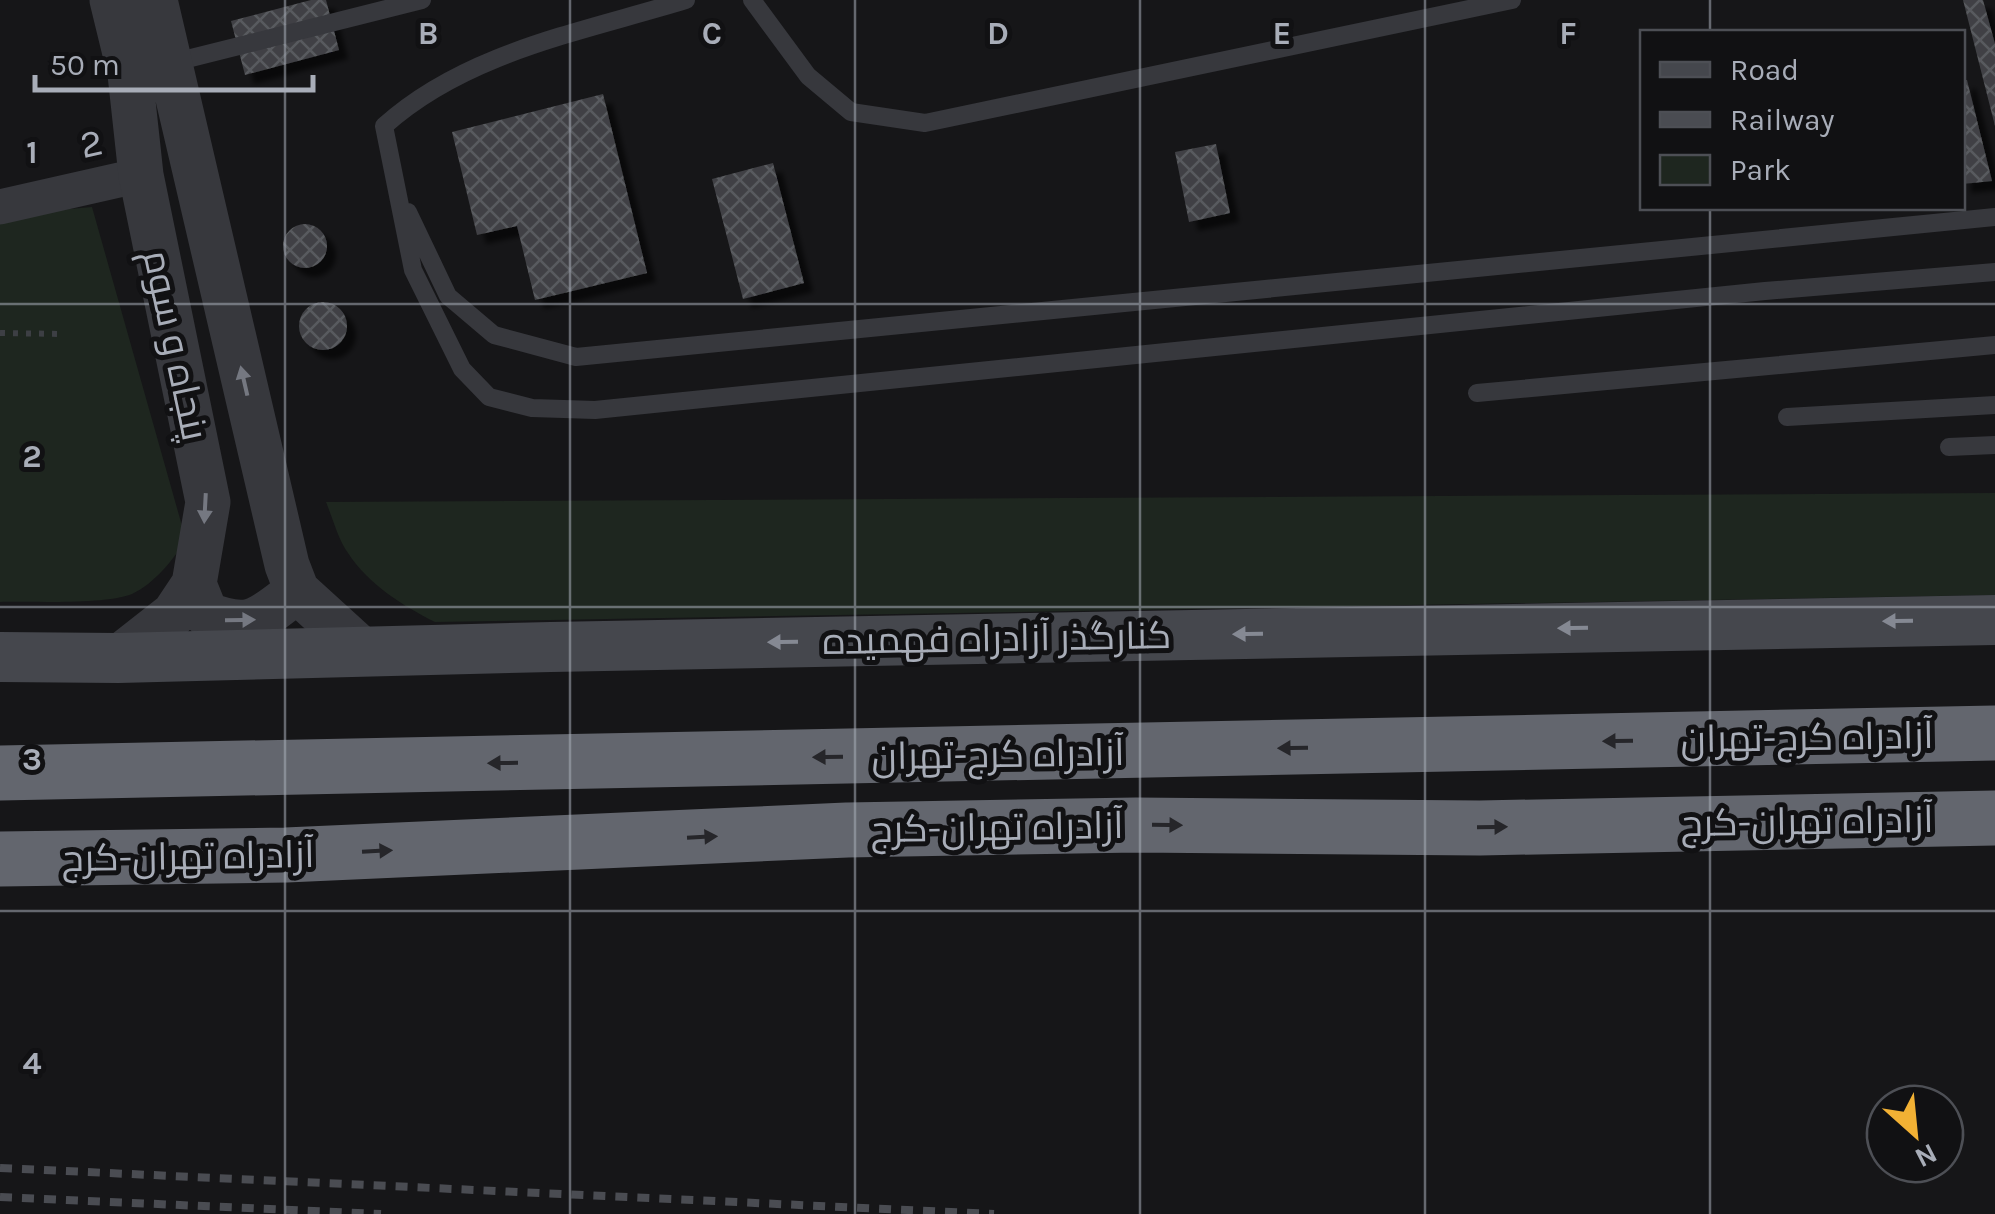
<svg xmlns="http://www.w3.org/2000/svg" width="1995" height="1214" font-family="Karla,Cairo,sans-serif">
	<style>
		.park { fill: #1e261f }
		.building { fill: url(#building-cross-hatch); filter: url(#shadow) }
		.lines { fill: none; stroke-linecap: round; stroke-linejoin: round }
		.path { stroke: #3d3f44; stroke-width: 6; stroke-dasharray: 5 8; stroke-linecap: butt }
		.service { stroke: #37383d; stroke-width: 18 }
		.minor { stroke: #37383d; stroke-width: 35 }
		.tertiary { stroke: #37383d; stroke-width: 45 }
		.secondary { stroke: #45474d; stroke-width: 50 }
		.motorway { stroke: #63666e; stroke-width: 55 }
		.rail { stroke: #4a4c52; stroke-width: 8; stroke-dasharray: 12 10; stroke-linecap: butt }
		.oneway { fill: #757881 }
		.oneway2 { fill: #858993 }
		.oneway3 { fill: #26262a }
		.grid { fill: none; stroke: #a8adb8; stroke-width: 2.5; stroke-opacity: 0.55 }
		.labels { text-anchor: middle; stroke-width: 10; stroke-linejoin: round; paint-order: stroke }
		.street-label { font-size: 38px; fill: #a8adb8; stroke: #111113 }
		.grid-label { font-size: 32px; text-anchor: middle; font-weight: bold; fill: #a8adb8; stroke: #111113; stroke-width: 10; stroke-linejoin: round; paint-order: stroke }
	</style>
	<defs>
		<pattern id="building-cross-hatch" width="8" height="8" patternUnits="userSpaceOnUse" patternTransform="scale(2.5)"><rect width="8" height="8" fill="#404145"/><path d="M0 0l8 8M0 8l8-8" fill="none" stroke="#595a5e"/></pattern>
		<filter id="shadow"><feDropShadow dx="9" dy="9" stdDeviation="2.5" flood-color="#0009"/></filter>
	</defs>
	<rect width="100%" height="100%" fill="#161618"/>
	<path class="park" d="M 92,207 L 186,540 C 172,561 155,583 132,594 C 105,605 32,601 0,602 L 0,215 Z
		M 1995,493 L 1995,595 L 435,622 C 403,606 368,584 348,553 C 338,539 333,519 326,502 Z"/>
	<path class="building" d="M 311,0 L 326,0 L 339,50 L 245,75 L 231,21 Z
		M 1963,0 L 1983,0 L 1995,44 L 1995,126 Z
		M 1962,80 L 1967,80 L 1992,181 L 1962,184 Z
		M 603,94 L 647,273 L 535,300 L 517,226 L 477,235 L 452,132 Z
		M 1216,144 L 1230,213 L 1189,222 L 1175,152 Z
		M 773,163 L 804,283 L 743,299 L 712,179 Z
		M283 246a22 22 0 1 1 44 0a22 22 0 1 1-44 0Z
		M299 326a24 24 0 1 1 48 0a24 24 0 1 1-48 0Z"/>
	<g class="lines">
		<path class="path" d="M 0,333 L 64,334"/>
		<path class="service" d="M 686,0 C 582,32 466,52 384,126 L 413,270 L 462,369 L 489,397 L 532,408 L 595,410 L 1765,291 L 1995,272
			M 752,0 L 808,76 L 851,112 L 925,123 L 1512,0
			M 171,63 L 422,0
			M 408,212 L 448,296 L 494,335 L 576,357 L 1995,217
			M 1477,393 L 1995,345
			M 1787,417 L 1995,405
			M 1949,447 L 1995,445"/>
		<path class="minor" d="M 0,207 L 141,175"/>
		<path class="tertiary" d="M 112,0 L 130,74 L 141,175 L 208,502 L 194,584 L 174,614 L 118,658
			M 155,0 L 287,565 L 297,591 L 364,652
			M 194,584 L 206,614 C 252,632 260,619 297,591"/>
		<path class="secondary" d="M 0,657 L 118,658 L 551,647 L 1995,620"/>
		<path class="motorway" d="M 0,773 L 1995,733
			M 0,859 L 286,855 L 847,830 L 1136,825 L 1480,828 L 1995,818"/>
		<path class="rail" d="M 0,1168 L 994,1214
			M 0,1197 L 381,1214"/>
	</g>
	<defs><path id="oneway-solid" d="M-6-.8H1V-3.2L6.5 0L1 3.2V.8H-6Z" transform="scale(2.5)"/></defs>
	<g class="oneway">
		<use href="#oneway-solid" transform="translate(244 381) rotate(-103)"/>
		<use href="#oneway-solid" transform="translate(205 508) rotate(93)"/>
		<use href="#oneway-solid" transform="translate(240 620) rotate(-1)"/>
	</g>
	<g class="oneway2">
		<use href="#oneway-solid" transform="translate(1898 621) rotate(179)"/>
		<use href="#oneway-solid" transform="translate(1573 628) rotate(179)"/>
		<use href="#oneway-solid" transform="translate(1248 634) rotate(179)"/>
		<use href="#oneway-solid" transform="translate(783 642) rotate(179)"/>
	</g>
	<g class="oneway3">
		<use href="#oneway-solid" transform="translate(1618 741) rotate(179)"/>
		<use href="#oneway-solid" transform="translate(1293 748) rotate(179)"/>
		<use href="#oneway-solid" transform="translate(828 757) rotate(179)"/>
		<use href="#oneway-solid" transform="translate(503 763) rotate(179)"/>
		<use href="#oneway-solid" transform="translate(1167 825) rotate(1)"/>
		<use href="#oneway-solid" transform="translate(1492 827) rotate(-1)"/>
		<use href="#oneway-solid" transform="translate(702 837) rotate(-3)"/>
		<use href="#oneway-solid" transform="translate(377 851) rotate(-3)"/>
	</g>
	<path class="grid" d="M 285,0 L 285,1214M 570,0 L 570,1214M 855,0 L 855,1214M 1140,0 L 1140,1214M 1425,0 L 1425,1214M 1710,0 L 1710,32M 1710,208 L 1710,1214M 0,304 L 1995,304M 0,607 L 1995,607M 0,911 L 1995,911"/>
	<g class="labels">
		<g class="street-label">
			<text transform="translate(91 143) rotate(-13)" y="13">2</text>
			<text transform="translate(176 345) rotate(78)" y="13">پنجاه و سوم</text>
			<text transform="translate(997 638) rotate(-1)" y="13">کنارگذر آزادراه فهمیده</text>
			<text transform="translate(1807 737) rotate(-1)" y="13">آزادراه کرج-تهران</text>
			<text transform="translate(998 754) rotate(-1)" y="13">آزادراه کرج-تهران</text>
			<text transform="translate(1807 821) rotate(-1)" y="13">آزادراه تهران-کرج</text>
			<text transform="translate(997 827) rotate(-1)" y="13">آزادراه تهران-کرج</text>
			<text transform="translate(188 856) rotate(-1)" y="13">آزادراه تهران-کرج</text>
		</g>
	</g>
	<g class="grid-label">
		<text x="428" y="44">B</text>
		<text x="712" y="44">C</text>
		<text x="998" y="44">D</text>
		<text x="1282" y="44">E</text>
		<text x="1568" y="44">F</text>
		<text x="32" y="163">1</text>
		<text x="32" y="467">2</text>
		<text x="32" y="770">3</text>
		<text x="32" y="1074">4</text>
	</g>
	<rect x="1640" y="30" width="325" height="180" fill="#111113" stroke="#4d4f55" stroke-width="2.5"/>
	<rect x="1660" y="62" width="50" height="15" fill="#45474d" stroke="#4d4f55" stroke-width="2.5"/>
	<text x="1730" y="80" font-size="30" fill="#a8adb8">Road</text>
	<rect x="1660" y="112" width="50" height="15" fill="#4a4c52" stroke="#4d4f55" stroke-width="2.5"/>
	<text x="1730" y="130" font-size="30" fill="#a8adb8">Railway</text>
	<rect x="1660" y="155" width="50" height="30" fill="#1e261f" stroke="#4d4f55" stroke-width="2.5"/>
	<text x="1730" y="180" font-size="30" fill="#a8adb8">Park</text>
	<g transform="translate(1915 1134) rotate(153)"><circle r="48" fill="#111113" stroke="#4d4f55" stroke-width="2.5"/>
	<path d="M0-8L18 38L0 25L-18 38Z" fill="#f2b134"/>
	<text y="-15" font-size="28" font-weight="bold" text-anchor="middle" fill="#a8adb8">N</text>
	</g>
	<path d="M35 75v15h278v-15" fill="none" stroke="#a8adb8" stroke-width="5"/>
	<text x="50" y="75" font-size="30" fill="#a8adb8" stroke="#111113" stroke-width="8" paint-order="stroke">50 m</text>
</svg>
